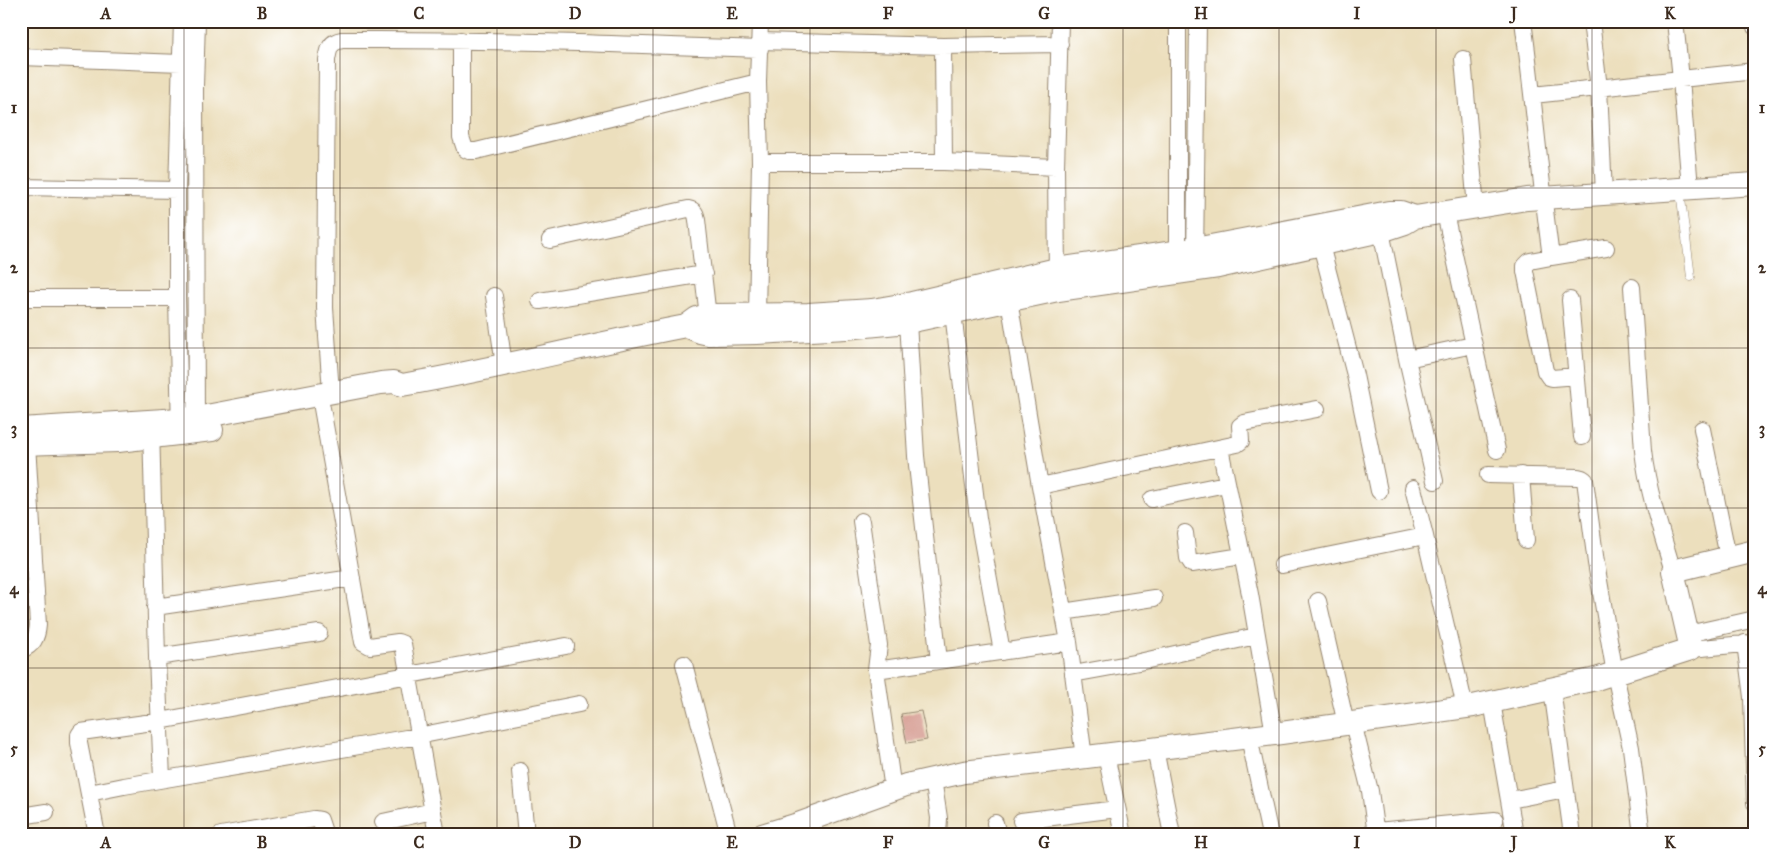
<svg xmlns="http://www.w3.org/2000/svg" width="1776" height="856" font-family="'IM FELL Great Primer',serif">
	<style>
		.building { fill: #d4978c }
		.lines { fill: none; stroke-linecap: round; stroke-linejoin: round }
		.lane-casing { stroke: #94846e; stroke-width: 9 }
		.street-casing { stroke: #94846e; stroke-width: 18 }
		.secondary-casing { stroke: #94846e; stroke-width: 24 }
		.lane { stroke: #fff; stroke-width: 8 }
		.street { stroke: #fff; stroke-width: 16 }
		.secondary { stroke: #fff; stroke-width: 22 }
		.grid { fill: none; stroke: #3b2a1e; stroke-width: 1; stroke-opacity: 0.55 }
		.neatline { fill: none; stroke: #3b2a1e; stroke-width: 2 }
		.grid-label { font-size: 16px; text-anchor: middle; font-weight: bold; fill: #3b2a1e }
	</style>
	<rect width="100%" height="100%" fill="#fff"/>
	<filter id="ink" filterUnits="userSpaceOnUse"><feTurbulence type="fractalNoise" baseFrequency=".02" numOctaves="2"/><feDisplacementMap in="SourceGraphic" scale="10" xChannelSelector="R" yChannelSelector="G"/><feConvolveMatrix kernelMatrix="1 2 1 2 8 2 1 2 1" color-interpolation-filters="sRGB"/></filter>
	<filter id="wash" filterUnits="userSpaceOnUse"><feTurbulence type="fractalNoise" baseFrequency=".0096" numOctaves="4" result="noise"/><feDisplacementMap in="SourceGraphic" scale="20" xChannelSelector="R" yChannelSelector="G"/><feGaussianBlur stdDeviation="1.12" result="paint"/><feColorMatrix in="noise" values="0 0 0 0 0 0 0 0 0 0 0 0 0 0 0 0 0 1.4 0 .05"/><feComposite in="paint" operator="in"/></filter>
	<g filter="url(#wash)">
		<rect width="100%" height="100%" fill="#ecdfbd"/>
		<g id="blocks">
			<path class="building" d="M 921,711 L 927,740 L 907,743 L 901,714 Z"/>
		</g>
	</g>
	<g filter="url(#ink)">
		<use href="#blocks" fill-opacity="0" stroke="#94846e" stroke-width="1"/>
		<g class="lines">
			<defs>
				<path id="lane" d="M 1680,191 L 1691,277"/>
				<path id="street" d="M 1178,21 L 1178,261
					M 1523,21 C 1534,100 1540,178 1551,257 L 1530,261 L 1525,266 L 1525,271 L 1545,371 L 1549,377 L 1552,378 L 1577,376
					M 1591,21 L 1599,88 L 1604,194
					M 1675,21 L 1681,79 L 1690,188
					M 1754,21 L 1755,27
					M 461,40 L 461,137 L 465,149 L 469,151 L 476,151 L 758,82
					M 760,41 L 943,46 L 1060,44
					M 943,46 L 944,162
					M 21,57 L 181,63
					M 1463,59 L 1476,208
					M 1533,95 L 1755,71
					M 760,162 L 944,162 L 1056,167
					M 21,187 L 177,190
					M 1445,213 L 1497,450
					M 1381,231 L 1407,359 L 1435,481
					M 550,240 L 688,209 C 695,210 696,214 697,220 L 709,326
					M 1321,245 L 1355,375 L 1379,491
					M 1551,257 L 1606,248
					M 1195,259 L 1198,21
					M 1057,280 L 1056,167 L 1060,21
					M 1632,287 L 1643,451 C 1648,492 1661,531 1673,571
					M 494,296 L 504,365
					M 21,298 L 177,298
					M 1009,300 L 1040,486 L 1069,642 L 1084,758
					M 1570,300 L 1582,437
					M 540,301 L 704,274
					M 953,313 L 978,518 L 1002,652
					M 757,315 L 760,162 L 758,82 L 760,21
					M 908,322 L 916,456 L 939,661
					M 1407,359 L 1473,345
					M 331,392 L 325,308 L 327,60 C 329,48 330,42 342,40 C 481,39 620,44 760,49
					M 322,408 L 363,642 L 370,646 L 398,642 L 403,644 L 437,835
					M 151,427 L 157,657 L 162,779
					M 196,429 L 195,86 L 197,21
					M 1702,429 L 1728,557
					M 180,430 L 177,298 L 177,190 L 182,21
					M 1220,448 L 1250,594 L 1274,734
					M 1488,475 L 1578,477 L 1582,478 L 1585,480 L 1596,563 L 1615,674 L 1631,748 L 1642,835
					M 1521,475 L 1526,540
					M 1040,486 L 1237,444 L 1241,441 L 1240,426 L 1244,423 L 1317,409
					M 1413,488 L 1425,536
					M 1152,499 L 1226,484
					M 861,521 L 879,645 L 876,670 L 893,790
					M 1185,533 L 1188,558 L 1192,564 L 1242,556
					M 1282,565 L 1425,536 L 1465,707
					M 1318,601 L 1346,724
					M 155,607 L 352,578
					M 1063,612 L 1154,598
					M 1688,634 L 1755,619
					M 1745,643 L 1752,697 L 1755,803
					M 1691,649 L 1755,643
					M 21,650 C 33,645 37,638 38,625 L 27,444
					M 157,657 L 319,633
					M 684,664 L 729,835
					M 876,670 L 1069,642
					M 1073,674 L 1139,662 L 1256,636
					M 1552,689 L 1572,835
					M 1492,702 L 1515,835
					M 1353,723 L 1370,791 L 1376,835
					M 1249,737 L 1270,835
					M 1155,749 L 1172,835
					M 1106,755 L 1123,835
					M 520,771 L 526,835
					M 933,779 L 939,818 L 938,835
					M 89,793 L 124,786 L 418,736 L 579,704
					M 1510,800 L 1565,789
					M 21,816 L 46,812
					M 1021,821 L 1117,809
					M 383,822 L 433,811
					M 995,823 L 998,835
					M 1376,831 L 1495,820
					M 97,835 L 79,743 L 79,735 L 81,732 L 160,721 L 566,646
					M 221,835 L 314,819 L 320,820 L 325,835"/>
				<path id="secondary" d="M 686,326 L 700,332 L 709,334 L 757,333 L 846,328 L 908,322 L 1058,290 L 1218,267 L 1381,231 L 1405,223 L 1415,217 L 1527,199 L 1755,184
					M 21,429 L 196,418 L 381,383 L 394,382 L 402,385 C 497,369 591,344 686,326 L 697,318 L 707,315 L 808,314 L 872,310 L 912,303 L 1057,269 L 1195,249 L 1389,212 L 1401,212 L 1415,217
					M 21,444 L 118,441 L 212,430
					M 762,835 L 795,825 L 906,785 L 964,772 L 1274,734 L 1473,706 L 1596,679 L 1691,649 L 1673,571 L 1755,551"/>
			</defs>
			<use href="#lane" class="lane-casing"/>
			<use href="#street" class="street-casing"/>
			<use href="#secondary" class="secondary-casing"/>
			<use href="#lane" class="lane"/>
			<use href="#street" class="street"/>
			<use href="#secondary" class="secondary"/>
		</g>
	</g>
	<path class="grid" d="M 184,21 L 184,835M 340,21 L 340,835M 497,21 L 497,835M 653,21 L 653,835M 810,21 L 810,835M 966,21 L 966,835M 1123,21 L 1123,835M 1279,21 L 1279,835M 1436,21 L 1436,835M 1592,21 L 1592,835M 21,188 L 1755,188M 21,348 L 1755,348M 21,508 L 1755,508M 21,668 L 1755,668"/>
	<rect width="1776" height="856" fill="none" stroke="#fff" stroke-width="55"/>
	<rect x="28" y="28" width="1720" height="800" class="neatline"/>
	<g class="grid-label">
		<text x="106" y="19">A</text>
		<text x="262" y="19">B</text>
		<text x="419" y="19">C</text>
		<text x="575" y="19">D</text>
		<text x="732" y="19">E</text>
		<text x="888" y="19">F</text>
		<text x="1044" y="19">G</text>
		<text x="1201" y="19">H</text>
		<text x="1357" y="19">I</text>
		<text x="1514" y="19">J</text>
		<text x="1670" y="19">K</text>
		<text x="14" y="113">1</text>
		<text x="1762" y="113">1</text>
		<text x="14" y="273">2</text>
		<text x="1762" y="273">2</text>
		<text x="14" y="434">3</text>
		<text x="1762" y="434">3</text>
		<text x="14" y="594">4</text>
		<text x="1762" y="594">4</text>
		<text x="14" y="754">5</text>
		<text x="1762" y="754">5</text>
		<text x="106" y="848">A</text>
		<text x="262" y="848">B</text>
		<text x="419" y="848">C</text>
		<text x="575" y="848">D</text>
		<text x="732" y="848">E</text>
		<text x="888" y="848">F</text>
		<text x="1044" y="848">G</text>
		<text x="1201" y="848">H</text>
		<text x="1357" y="848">I</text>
		<text x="1514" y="848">J</text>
		<text x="1670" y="848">K</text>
	</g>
</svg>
